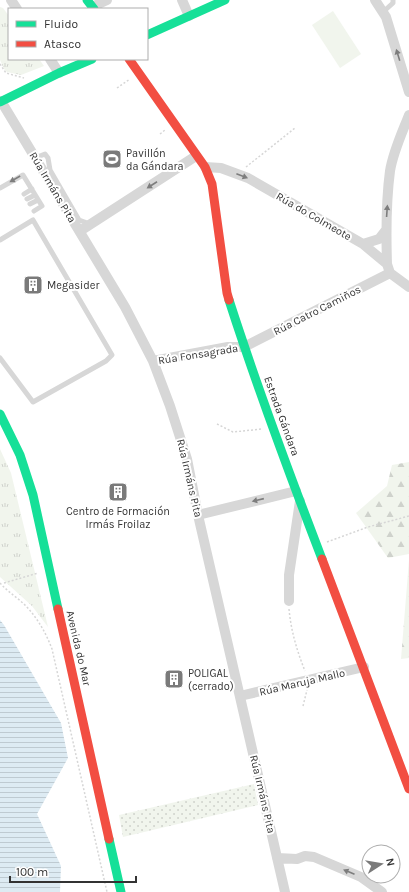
<svg xmlns="http://www.w3.org/2000/svg" width="409" height="892" font-family="Karla,sans-serif">
	<style>
		.grass { fill: url(#grass-dots) }
		.forest { fill: url(#forest-firs) }
		.park { fill: url(#park-tufts) }
		.pitch { fill: #f1f5ed }
		.water { fill: url(#water-rules) }
		.lines { fill: none; stroke-linecap: round; stroke-linejoin: round }
		.path { stroke: #d6d6d6; stroke-width: 1.5; stroke-dasharray: 2 2; stroke-linecap: butt }
		.lane { stroke: #d7d7d7; stroke-width: 5 }
		.street { stroke: #d7d7d7; stroke-width: 10 }
		.fast { stroke: #16e098; stroke-width: 9 }
		.jam { stroke: #f24e42; stroke-width: 9 }
		.oneway { fill: #7d7d7d }
		.labels { text-anchor: middle; stroke-width: 4; stroke-linejoin: round; paint-order: stroke }
		.poi-label { font-size: 11px; fill: #333; stroke: #fff; text-anchor: start }
		.street-label { font-size: 11px; fill: #333; stroke: #fff }
	</style>
	<defs>
		<pattern id="grass-dots" width="8" height="8" patternUnits="userSpaceOnUse"><rect width="8" height="8" fill="#f1f5ed"/><path d="M2 2h.1M6 6h.1" fill="none" stroke="#cfd2cc" stroke-width="1.8" stroke-linecap="round"/></pattern>
		<pattern id="forest-firs" width="22" height="20" patternUnits="userSpaceOnUse"><rect width="22" height="20" fill="#f1f5ed"/><path d="M5 1l3.5 6h-7zM16 11l3.5 6h-7z" fill="#cfd2cc"/></pattern>
		<pattern id="park-tufts" width="24" height="20" patternUnits="userSpaceOnUse"><rect width="24" height="20" fill="#f1f5ed"/><path d="M3 7l-1-3M5 7V3M7 7l1-3M15 17l-1-3M17 17v-4M19 17l1-3" fill="none" stroke="#cfd2cc"/></pattern>
		<pattern id="water-rules" width="6" height="5" patternUnits="userSpaceOnUse"><rect width="6" height="5" fill="#ddebf3"/><path d="M0 2.5h6" fill="none" stroke="#becad1"/></pattern>
	</defs>
	<rect width="100%" height="100%" fill="#fff"/>
	<path class="grass" d="M 254,784 L 258,805 L 123,837 L 119,815 Z"/>
	<path class="forest" d="M 409,462 L 409,554 L 388,558 L 356,513 L 387,486 L 392,465 Z
		M 409,560 L 409,658 L 401,659 Z"/>
	<path class="park" d="M 0,7 L 3,8 L 9,16 L 9,59 L 39,59 L 44,66 L 21,75 L 7,72 L 4,69 L 0,60 Z
		M 0,449 L 11,473 L 48,627 L 32,606 L 0,577 Z"/>
	<path class="pitch" d="M 333,11 L 361,54 L 340,68 L 312,25 Z"/>
	<path class="water" d="M 0,620 L 4,625 L 61,723 L 68,758 L 37,814 L 61,866 L 60,892 L 0,892 Z"/>
	<g class="lines">
		<path class="path" d="M 0,64 L 6,73 L 24,78
			M 117,88 L 130,79
			M 160,134 L 165,130
			M 246,167 L 295,128
			M 217,424 L 233,432 L 262,429
			M 327,542 L 368,527 L 409,516
			M 0,583 C 8,592 18,598 26,606 C 38,619 46,633 52,649 L 107,892
			M 4,583 L 38,573
			M 289,609 C 291,631 297,651 305,671
			M 303,706 L 307,690"/>
		<path class="lane" d="M 383,12 L 393,3 L 393,0
			M 35,158 L 45,154 L 48,158 L 50,170 L 79,220 L 90,224
			M 0,188 L 23,175 L 42,206 L 34,211
			M 24,194 L 32,189
			M 27,199 L 35,195
			M 30,204 L 38,200
			M 0,240 L 33,220 L 112,355 L 106,361 L 33,402 L 0,358"/>
		<path class="street" d="M 11,0 L 17,9
			M 182,0 L 189,16
			M 375,0 L 386,17 L 409,92
			M 92,7 L 107,0
			M 50,59 L 59,73
			M 1,101 L 125,307 L 153,361 L 170,406 L 187,459 L 198,515 L 285,892
			M 205,167 L 221,168 L 248,178 L 363,244 L 387,264 L 390,273 L 409,287
			M 80,231 L 196,156
			M 363,244 L 379,239 L 386,230
			M 387,264 C 386,233 386,201 390,171 C 393,152 402,133 409,115
			M 153,361 L 228,347 L 244,347 L 390,273
			M 198,515 L 296,491
			M 289,601 L 289,575 L 300,501
			M 240,696 L 364,667
			M 277,858 L 297,859 L 305,856 L 314,857 L 361,877 L 382,892"/>
		<path class="fast" d="M 87,0 L 94,9
			M 147,35 L 225,0
			M 0,102 L 59,73 L 92,59
			M 229,300 C 257,387 289,473 322,559
			M 0,414 L 20,455 L 33,495 L 58,609
			M 109,839 L 121,892"/>
		<path class="jam" d="M 129,59 L 205,167 L 212,184 L 227,293 L 229,300
			M 322,559 L 409,789
			M 58,609 L 109,839"/>
	</g>
	<defs><path id="oneway-solid" d="M-6-.8H1V-3.2L6.5 0L1 3.2V.8H-6Z"/></defs>
	<g class="oneway">
		<use href="#oneway-solid" transform="translate(398 55) rotate(-107)"/>
		<use href="#oneway-solid" transform="translate(242 176) rotate(21)"/>
		<use href="#oneway-solid" transform="translate(15 179) rotate(150)"/>
		<use href="#oneway-solid" transform="translate(152 185) rotate(147)"/>
		<use href="#oneway-solid" transform="translate(387 211) rotate(-86)"/>
		<use href="#oneway-solid" transform="translate(258 500) rotate(167)"/>
		<use href="#oneway-solid" transform="translate(349 872) rotate(-157)"/>
	</g>
	<defs>
		<symbol id="stadium-square" viewBox="-11 -11 22 22"><rect x="-9" y="-9" width="18" height="18" rx="4" fill="#7a7a7a" stroke="#fff"/><path d="M0-5a6.5 5 0 1 0 0 10a6.5 5 0 1 0 0-10ZM-3.5-1.8h7v3.6h-7Z" fill="#fff"/></symbol>
		<symbol id="building-square" viewBox="-11 -11 22 22"><rect x="-9" y="-9" width="18" height="18" rx="4" fill="#7a7a7a" stroke="#fff"/><path d="M-4-6H4V6H1V3H-1V6H-4ZM-2.5-4.3h1.7v1.8h-1.7ZM.8-4.3h1.7v1.8H.8ZM-2.5-1h1.7V.8h-1.7ZM.8-1h1.7V.8H.8Z" fill="#fff"/></symbol>
	</defs>
	<g fill-rule="evenodd">
		<use href="#stadium-square" x="101" y="148" width="22" height="22"/>
		<use href="#building-square" x="22" y="274" width="22" height="22"/>
		<use href="#building-square" x="107" y="481" width="22" height="22"/>
		<use href="#building-square" x="163" y="668" width="22" height="22"/>
	</g>
	<g class="labels">
		<g class="poi-label">
			<text x="126" y="157">Pavillón<tspan x="126" dy="13">da Gándara</tspan></text>
			<text x="47" y="289">Megasider</text>
			<text x="118" y="515" text-anchor="middle">Centro de Formación<tspan x="118" dy="13">Irmás Froilaz</tspan></text>
			<text x="188" y="677">POLIGAL<tspan x="188" dy="13">(cerrado)</tspan></text>
		</g>
		<g class="street-label">
			<text transform="translate(53 187) rotate(59)" y="4">Rúa Irmáns Pita</text>
			<text transform="translate(314 216) rotate(30)" y="4">Rúa do Colmeote</text>
			<text transform="translate(317 310) rotate(-27)" y="4">Rúa Catro Camiños</text>
			<text transform="translate(198 354) rotate(-9)" y="4">Rúa Fonsagrada</text>
			<text transform="translate(282 416) rotate(70)" y="4">Estrada Gándara</text>
			<text transform="translate(190 478) rotate(77)" y="4">Rúa Irmáns Pita</text>
			<text transform="translate(79 648) rotate(77)" y="4">Avenida do Mar</text>
			<text transform="translate(302 682) rotate(-13)" y="4">Rúa Maruja Mallo</text>
			<text transform="translate(263 794) rotate(77)" y="4">Rúa Irmáns Pita</text>
		</g>
	</g>
	<rect x="8" y="8" width="140" height="52" fill="#ffffff" stroke="#adadad"/>
	<rect x="16" y="21" width="20" height="6" fill="#16e098" stroke="#adadad"/>
	<text x="44" y="28" font-size="12" fill="#333333">Fluido</text>
	<rect x="16" y="41" width="20" height="6" fill="#f24e42" stroke="#adadad"/>
	<text x="44" y="48" font-size="12" fill="#333333">Atasco</text>
	<g transform="translate(381 864) rotate(78)"><circle r="19" fill="#ffffff" stroke="#adadad"/>
	<path d="M0-3L7 15L0 10L-7 15Z" fill="#7a7a7a"/>
	<text y="-6" font-size="11" font-weight="bold" text-anchor="middle" fill="#333333">N</text>
	</g>
	<path d="M10 876v6h126v-6" fill="none" stroke="#333333" stroke-width="2"/>
	<text x="16" y="876" font-size="12" fill="#333333" stroke="#ffffff" stroke-width="3" paint-order="stroke">100 m</text>
</svg>
